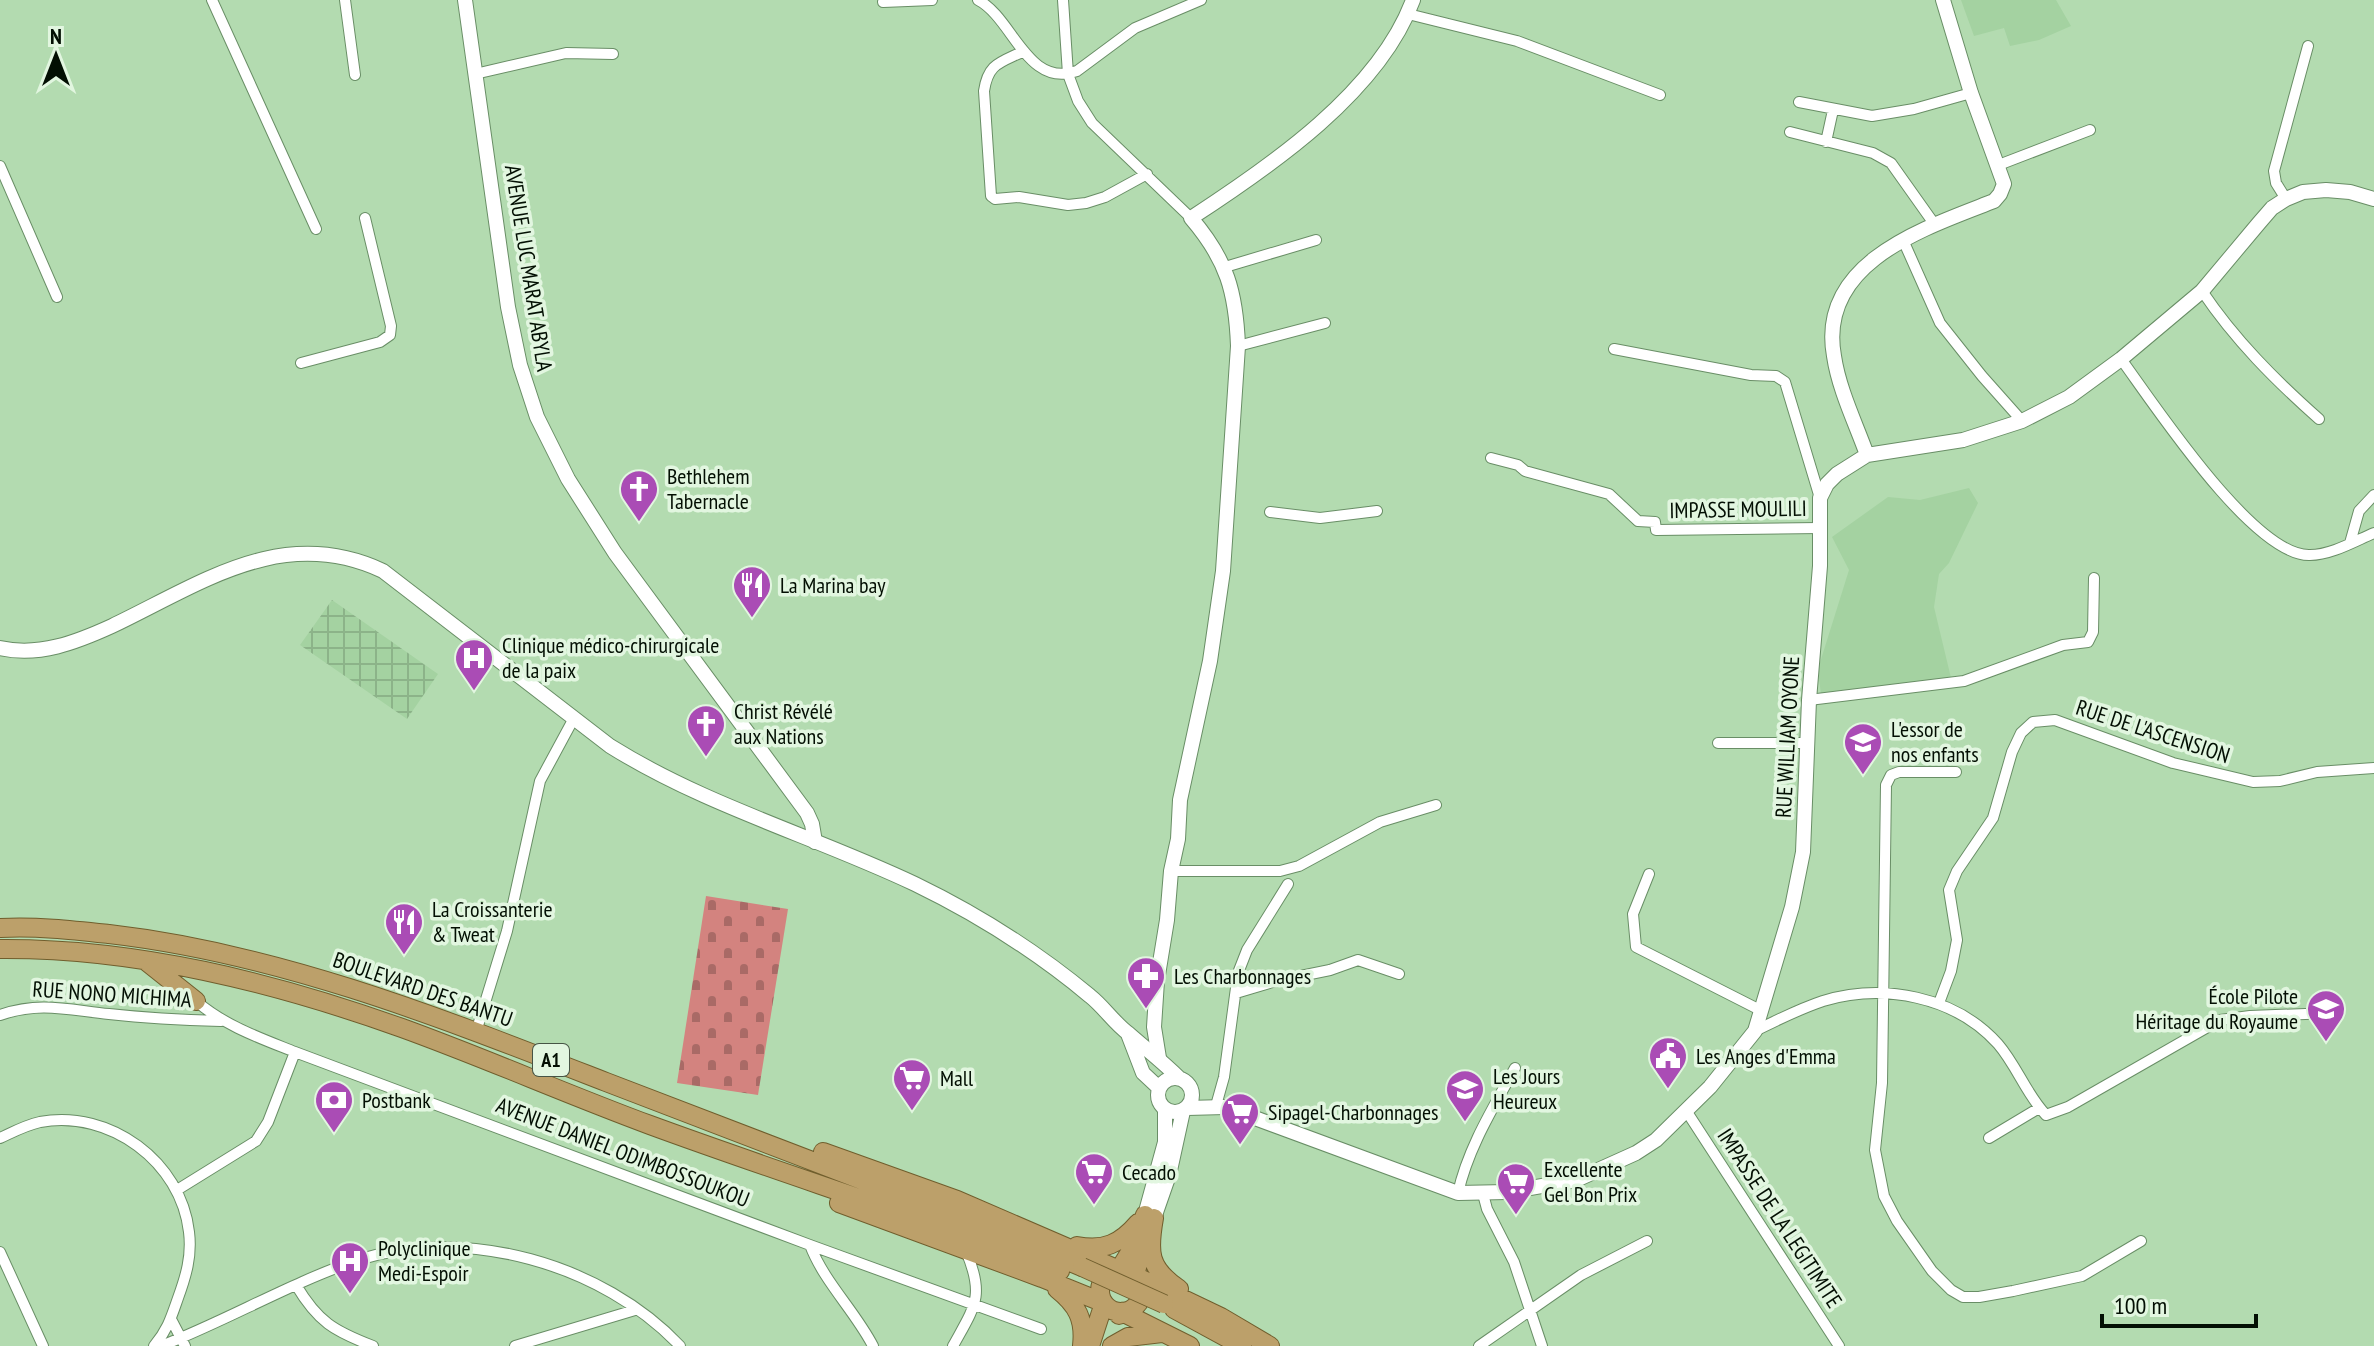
<svg xmlns="http://www.w3.org/2000/svg" width="2374" height="1346" font-family="'PT Sans Narrow',sans-serif">
	<style>
		.built { fill: #a4d2a1 }
		.industrial { fill: url(#industrial-grid) }
		.cemetery { fill: url(#cemetery-stones) }
		.lines { fill: none; stroke-linecap: round; stroke-linejoin: round }
		.minor-casing { stroke: #698e66; stroke-width: 12 }
		.tertiary-casing { stroke: #698e66; stroke-width: 16 }
		.secondary-casing { stroke: #698e66; stroke-width: 16 }
		.trunk-casing { stroke: #705e2d; stroke-width: 20 }
		.minor { stroke: #fff; stroke-width: 10 }
		.tertiary { stroke: #fff; stroke-width: 14 }
		.secondary { stroke: #fff; stroke-width: 14 }
		.trunk { stroke: #bca06a; stroke-width: 18 }
		.trunk-bridge-casing { stroke: #705e2d; stroke-width: 20; stroke-linecap: butt }
		.trunk-bridge { stroke: #bca06a; stroke-width: 18 }
		.labels { text-anchor: middle; stroke-width: 7; stroke-linejoin: round; paint-order: stroke }
		.shield { fill: #e2f6e0; stroke: #465445; stroke-width: 2 }
		.shield-label { font-size: 20px; font-weight: bold; fill: #030f03 }
		.street-label { font-size: 22px; fill: #030f03; stroke: #e2f6e0 }
		.poi-label { font-size: 22px; fill: #030f03; stroke: #e2f6e0; text-anchor: start }
	</style>
	<defs>
		<pattern id="industrial-grid" width="8" height="8" patternUnits="userSpaceOnUse" patternTransform="scale(2)"><rect width="8" height="8" fill="#a4d2a1"/><path d="M0 4h8M4 0v8" fill="none" stroke="#8cb389"/></pattern>
		<pattern id="cemetery-stones" width="16" height="16" patternUnits="userSpaceOnUse" patternTransform="scale(2)"><rect width="16" height="16" fill="#d3837f"/><path d="M2 7V4a2 2 0 0 1 4 0v3zM10 15v-3a2 2 0 0 1 4 0v3z" fill="#a96a66"/></pattern>
	</defs>
	<rect width="100%" height="100%" fill="#b3dbb0"/>
	<path class="built" d="M 1961,0 L 2056,0 L 2071,26 L 2039,40 L 2010,46 L 2004,28 L 1974,36 Z
		M 1969,488 L 1978,503 L 1949,563 L 1939,574 L 1934,607 L 1951,678 L 1821,695 L 1818,669 L 1849,570 L 1832,537 L 1888,497 L 1920,500 Z"/>
	<path class="industrial" d="M 332,600 L 438,674 L 407,719 L 300,645 Z"/>
	<path class="cemetery" d="M 706,896 L 788,909 L 758,1095 L 677,1083 Z"/>
	<g class="lines">
		<defs>
			<path id="minor" d="M 212,0 L 316,229
				M 345,0 L 355,75
				M 978,0 C 1013,18 1027,89 1077,71 L 1135,28 L 1201,0
				M 1063,0 L 1068,74 L 1078,101 L 1092,123 L 1191,218
				M 883,2 L 932,0
				M 1408,14 L 1517,41 L 1660,95
				M 1022,52 C 999,63 988,64 984,91 L 991,196 L 995,199 L 1019,197 L 1068,205 L 1086,203 L 1105,197 L 1147,174
				M 475,74 L 566,53 L 613,54
				M 1799,102 L 1872,116 L 1914,109 L 1971,93
				M 1790,132 L 1873,153 L 1891,163 L 1935,225
				M 1826,142 L 1833,110
				M 0,166 L 57,297
				M 1996,166 L 2090,130
				M 2286,199 L 2276,183 L 2274,171 L 2308,46
				M 1903,240 L 1940,323 L 1982,376 L 2022,421
				M 1225,267 L 1316,240
				M 2202,291 C 2235,340 2275,380 2319,419
				M 1238,346 L 1325,323
				M 1614,349 L 1751,375 L 1776,376 L 1785,382 L 1820,498
				M 2121,359 C 2154,404 2254,557 2310,555 C 2331,555 2355,541 2374,533
				M 301,363 L 380,342 L 390,335 L 391,326 L 365,218
				M 1491,458 L 1518,465 L 1525,471 L 1609,494 L 1638,521 L 1655,522 L 1656,530 L 1820,528
				M 1270,512 L 1320,518 L 1377,511
				M 2350,543 L 2359,511 L 2374,495
				M 1809,700 L 1964,681 L 2063,645 L 2088,642 L 2093,632 L 2094,578
				M 1718,743 L 1808,743
				M 1956,772 L 1899,772 L 1891,775 L 1886,785 L 1882,1083 L 1875,1150 L 1884,1196 L 1897,1221 L 1932,1271 L 1951,1290 L 1963,1297 L 1979,1297 L 2013,1291 L 2082,1276 L 2141,1241
				M 1171,871 L 1280,871 L 1299,866 L 1380,822 L 1436,805
				M 1649,874 L 1633,914 L 1636,947 L 1762,1011
				M 1236,993 L 1276,981 L 1330,970 L 1358,960 L 1399,974
				M 196,1001 C 225,1026 260,1038 295,1052 L 810,1245 L 1041,1329
				M 1939,1003 L 1951,971 L 1957,940 L 1949,890 L 1957,871 L 1993,818 L 2012,752 L 2021,733 L 2033,722 L 2055,720 L 2173,763 L 2253,782 L 2280,781 L 2317,772 L 2374,768
				M 0,1015 C 40,1001 69,1010 109,1014 C 146,1018 184,1020 221,1021
				M 1755,1031 C 1777,1020 1799,1009 1823,1001 C 1883,983 1955,996 1998,1044 C 2017,1066 2026,1094 2046,1115 L 2068,1107 L 2220,1020 L 2250,1016 L 2331,1013
				M 476,1032 L 507,931 L 540,781 L 574,718
				M 1217,1102 L 1224,1077 L 1238,973 L 1247,950 L 1288,884
				M 1687,1112 L 1839,1346
				M 0,1138 C 13,1132 26,1125 40,1122 C 110,1109 181,1162 189,1232 C 192,1256 186,1276 178,1298 C 171,1318 168,1329 154,1346
				M 1989,1138 L 2039,1108
				M 177,1190 L 256,1141 L 268,1122 L 295,1052
				M 1458,1193 C 1468,1148 1493,1108 1515,1068
				M 1483,1194 L 1487,1209 L 1514,1262 L 1542,1346
				M 810,1245 C 824,1282 855,1311 873,1346
				M 0,1252 L 43,1346
				M 296,1285 C 318,1322 334,1331 373,1346
				M 172,1321 L 185,1346
				M 161,1346 C 228,1320 290,1283 358,1260 C 465,1225 603,1264 680,1346
				M 515,1346 L 635,1310
				M 953,1346 C 975,1306 985,1296 966,1251
				M 1479,1346 L 1581,1275 L 1647,1241"/>
			<path id="tertiary" d="M 465,0 L 508,307 L 520,365 L 537,417 L 568,479 L 615,553 L 807,813 L 812,824 L 815,842
				M 1867,455 C 1856,424 1839,390 1834,356 C 1817,262 1925,228 1994,201 L 2000,194 L 2004,184 L 1971,93 L 1943,0
				M 1159,1058 L 1154,1027 L 1157,981 L 1167,920 L 1171,871 L 1178,839 L 1180,800 L 1210,661 L 1223,571 L 1238,346 C 1236,292 1227,260 1191,218 C 1271,166 1379,92 1413,0
				M 1225,1107 L 1458,1193 L 1507,1192 L 1576,1180 L 1636,1153 L 1656,1140 L 1710,1087 L 1755,1031 L 1792,907 L 1803,852 L 1809,700 L 1820,566 L 1820,498 L 1827,484 L 1837,474 L 1867,455 L 1963,440 L 2022,421 L 2069,397 L 2121,359 L 2202,291 L 2259,223 L 2272,208 L 2286,199 L 2303,192 L 2326,190 L 2350,192 L 2374,199"/>
			<path id="secondary" d="M 0,648 C 39,657 77,642 112,626 C 202,583 283,524 383,571 L 610,746 C 706,806 814,836 915,884 C 977,914 1037,952 1090,996 C 1104,1007 1114,1023 1129,1034 C 1146,1049 1163,1062 1179,1078
				M 1128,1034 L 1143,1073 L 1159,1088
				M1158 1095a17 17 0 1 1 34 0a17 17 0 1 1-34 0Z
				M 1187,1108 L 1225,1107
				M 1145,1215 L 1165,1142 L 1165,1110
				M 1154,1218 L 1169,1175 L 1183,1111"/>
			<path id="trunk" d="M 0,928 C 36,926 72,930 109,934 C 282,954 444,1019 606,1082 C 741,1134 877,1186 1013,1238 L 1082,1267
				M 0,949 C 137,948 273,982 402,1028 C 485,1058 566,1094 650,1125 C 786,1175 925,1218 1060,1271
				M 147,962 L 196,1001
				M 823,1152 L 957,1200 L 1119,1270 L 1132,1249 L 1145,1215
				M 839,1203 L 1042,1278 L 1104,1303 L 1090,1346
				M 1154,1218 C 1148,1252 1148,1268 1179,1289
				M 1077,1246 C 1104,1251 1120,1244 1138,1223
				M 1142,1246 L 1135,1276 L 1221,1317 L 1270,1346
				M1100 1291a21 21 0 1 1 42 0a21 21 0 1 1-42 0Z
				M 1057,1289 C 1077,1305 1085,1319 1082,1346
				M 1174,1309 L 1242,1346
				M 1119,1315 L 1122,1312 L 1190,1346
				M 1112,1346 L 1128,1337 L 1162,1333"/>
		</defs>
		<use href="#minor" class="minor-casing"/>
		<use href="#tertiary" class="tertiary-casing"/>
		<use href="#secondary" class="secondary-casing"/>
		<use href="#trunk" class="trunk-casing"/>
		<use href="#minor" class="minor"/>
		<use href="#tertiary" class="tertiary"/>
		<use href="#secondary" class="secondary"/>
		<use href="#trunk" class="trunk"/>
		<defs>
			<path id="trunk-bridge" d="M 1082,1267 L 1164,1304"/>
		</defs>
		<use href="#trunk-bridge" class="trunk-bridge-casing"/>
		<use href="#trunk-bridge" class="trunk-bridge"/>
	</g>
	<defs>
		<symbol id="church-pin" viewBox="-11 -11 22 30"><path d="M0 17L-7.5 6A9.5 9.5 0 1 1 7.5 6Z" fill="#aa4cb5" stroke="#e2f6e0"/><path d="M-1.2-6h2.4v3.5h3.3v2.4h-3.3V6h-2.4V-.1h-3.3v-2.4h3.3Z" fill="#fff"/></symbol>
		<symbol id="restaurant-pin" viewBox="-11 -11 22 30"><path d="M0 17L-7.5 6A9.5 9.5 0 1 1 7.5 6Z" fill="#aa4cb5" stroke="#e2f6e0"/><path d="M-5-6h1v4h1v-4h1v4h1v-4h1v5L-1.5 .5V6h-2V.5L-5-1ZM5-6V6H3V1.5H1.5Q1.5-4 5-6Z" fill="#fff"/></symbol>
		<symbol id="hospital-pin" viewBox="-11 -11 22 30"><path d="M0 17L-7.5 6A9.5 9.5 0 1 1 7.5 6Z" fill="#aa4cb5" stroke="#e2f6e0"/><path d="M-5-5h3v3.5h4V-5h3V5h-3V1.5h-4V5h-3Z" fill="#fff"/></symbol>
		<symbol id="school-pin" viewBox="-11 -11 22 30"><path d="M0 17L-7.5 6A9.5 9.5 0 1 1 7.5 6Z" fill="#aa4cb5" stroke="#e2f6e0"/><path d="M0-5L7-2L0 1L-7-2ZM-4 1L0 2.5L4 1V4Q0 6-4 4Z" fill="#fff"/></symbol>
		<symbol id="pharmacy-pin" viewBox="-11 -11 22 30"><path d="M0 17L-7.5 6A9.5 9.5 0 1 1 7.5 6Z" fill="#aa4cb5" stroke="#e2f6e0"/><path d="M-2-6h4v4h4v4h-4v4h-4v-4h-4v-4h4Z" fill="#fff"/></symbol>
		<symbol id="civic-pin" viewBox="-11 -11 22 30"><path d="M0 17L-7.5 6A9.5 9.5 0 1 1 7.5 6Z" fill="#aa4cb5" stroke="#e2f6e0"/><path d="M-.6-6.5H3V-4.5H.6V-3L4-1V1h2V6H-6V1h2V-1L-.6-3ZM-1.2 2.5V6h2.4V2.5Z" fill="#fff"/></symbol>
		<symbol id="supermarket-pin" viewBox="-11 -11 22 30"><path d="M0 17L-7.5 6A9.5 9.5 0 1 1 7.5 6Z" fill="#aa4cb5" stroke="#e2f6e0"/><path d="M-6-5.5h2.5l.6 2H6L4.5 2H-2.5L-4.4-4H-6ZM-1.5 3.2a1.3 1.3 0 1 0 .1 0ZM3 3.2a1.3 1.3 0 1 0 .1 0Z" fill="#fff"/></symbol>
		<symbol id="bank-pin" viewBox="-11 -11 22 30"><path d="M0 17L-7.5 6A9.5 9.5 0 1 1 7.5 6Z" fill="#aa4cb5" stroke="#e2f6e0"/><path d="M-6-4H6V4H-6ZM0-2.3a2.3 2.3 0 1 0 0 4.6a2.3 2.3 0 1 0 0-4.6Z" fill="#fff"/></symbol>
	</defs>
	<g fill-rule="evenodd">
		<use href="#church-pin" x="617" y="467" width="44" height="60"/>
		<use href="#restaurant-pin" x="730" y="563" width="44" height="60"/>
		<use href="#hospital-pin" x="452" y="636" width="44" height="60"/>
		<use href="#church-pin" x="684" y="702" width="44" height="60"/>
		<use href="#school-pin" x="1841" y="720" width="44" height="60"/>
		<use href="#restaurant-pin" x="382" y="900" width="44" height="60"/>
		<use href="#pharmacy-pin" x="1124" y="954" width="44" height="60"/>
		<use href="#school-pin" x="2304" y="987" width="44" height="60"/>
		<use href="#civic-pin" x="1646" y="1034" width="44" height="60"/>
		<use href="#supermarket-pin" x="890" y="1056" width="44" height="60"/>
		<use href="#school-pin" x="1443" y="1067" width="44" height="60"/>
		<use href="#bank-pin" x="312" y="1078" width="44" height="60"/>
		<use href="#supermarket-pin" x="1218" y="1090" width="44" height="60"/>
		<use href="#supermarket-pin" x="1072" y="1150" width="44" height="60"/>
		<use href="#supermarket-pin" x="1494" y="1160" width="44" height="60"/>
		<use href="#hospital-pin" x="328" y="1239" width="44" height="60"/>
	</g>
	<g class="labels">
		<rect class="shield" x="533" y="1044" width="36" height="32" rx="6"/>
		<g class="shield-label">
			<text x="551" y="1067">A1</text>
		</g>
		<g class="street-label">
			<text transform="translate(529 268) rotate(81)" y="8">AVENUE LUC MARAT ABYLA</text>
			<text transform="translate(1738 509) rotate(-1)" y="8">IMPASSE MOULILI</text>
			<text transform="translate(2153 731) rotate(18)" y="8">RUE DE L'ASCENSION</text>
			<text transform="translate(1787 737) rotate(-87)" y="8">RUE WILLIAM OYONE</text>
			<text transform="translate(423 989) rotate(19)" y="8">BOULEVARD DES BANTU</text>
			<text transform="translate(112 994) rotate(4)" y="8">RUE NONO MICHIMA</text>
			<text transform="translate(623 1152) rotate(21)" y="8">AVENUE DANIEL ODIMBOSSOUKOU</text>
			<text transform="translate(1780 1218) rotate(57)" y="8">IMPASSE DE LA LEGITIMITE</text>
		</g>
		<g class="poi-label">
			<text x="667" y="484">Bethlehem<tspan x="667" dy="25">Tabernacle</tspan></text>
			<text x="780" y="593">La Marina bay</text>
			<text x="502" y="653">Clinique médico-chirurgicale<tspan x="502" dy="25">de la paix</tspan></text>
			<text x="734" y="719">Christ Révélé<tspan x="734" dy="25">aux Nations</tspan></text>
			<text x="1891" y="737">L'essor de<tspan x="1891" dy="25">nos enfants</tspan></text>
			<text x="432" y="917">La Croissanterie<tspan x="432" dy="25">&amp; Tweat</tspan></text>
			<text x="1174" y="984">Les Charbonnages</text>
			<text x="2298" y="1004" text-anchor="end">École Pilote<tspan x="2298" dy="25">Héritage du Royaume</tspan></text>
			<text x="1696" y="1064">Les Anges d'Emma</text>
			<text x="1493" y="1084">Les Jours<tspan x="1493" dy="25">Heureux</tspan></text>
			<text x="940" y="1086">Mall</text>
			<text x="362" y="1108">Postbank</text>
			<text x="1268" y="1120">Sipagel-Charbonnages</text>
			<text x="1544" y="1177">Excellente<tspan x="1544" dy="25">Gel Bon Prix</tspan></text>
			<text x="1122" y="1180">Cecado</text>
			<text x="378" y="1256">Polyclinique<tspan x="378" dy="25">Medi-Espoir</tspan></text>
		</g>
	</g>
	<g transform="translate(56 56)" stroke="#e2f6e0" stroke-width="6" paint-order="stroke">
	<path d="M0-6L14 30L0 20L-14 30Z" fill="#030f03"/>
	<text y="-12" font-size="22" font-weight="bold" text-anchor="middle" fill="#030f03">N</text>
	</g>
	<path d="M2102 1314v12h154v-12" fill="none" stroke="#030f03" stroke-width="4"/>
	<text x="2114" y="1314" font-size="24" fill="#030f03" stroke="#e2f6e0" stroke-width="6" paint-order="stroke">100 m</text>
</svg>
